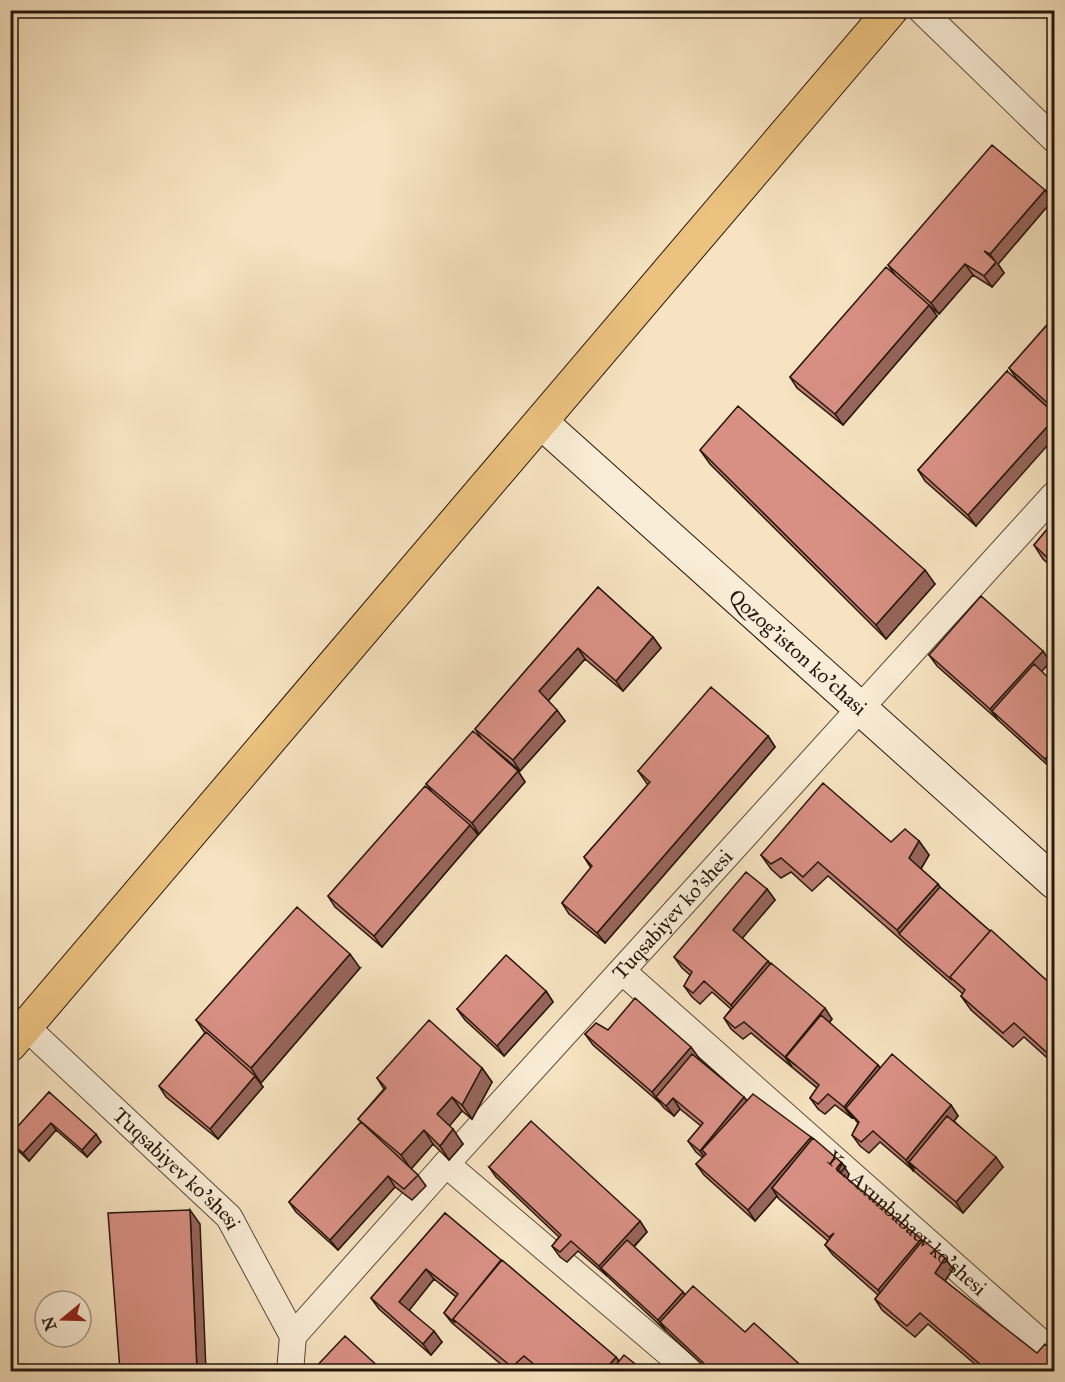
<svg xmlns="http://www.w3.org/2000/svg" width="1065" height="1382" font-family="'IM FELL Great Primer',serif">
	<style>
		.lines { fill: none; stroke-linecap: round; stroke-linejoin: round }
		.street-casing { stroke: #5a4938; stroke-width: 28 }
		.secondary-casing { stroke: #26160b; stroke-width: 35 }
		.primary-casing { stroke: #26160b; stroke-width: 35 }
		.street { stroke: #faedd7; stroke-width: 26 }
		.secondary { stroke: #faedd7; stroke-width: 33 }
		.primary { stroke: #ecc280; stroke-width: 33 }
		.wall { fill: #ba7c72; stroke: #26160b; stroke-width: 1.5 }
		.shaded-wall { fill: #97655c; stroke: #26160b; stroke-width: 1.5 }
		.building { fill: #d89084; stroke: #26160b; stroke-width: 1.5 }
		.labels { text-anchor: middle; stroke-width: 4.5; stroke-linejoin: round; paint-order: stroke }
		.street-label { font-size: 21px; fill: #26160b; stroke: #faedd7 }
	</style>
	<rect width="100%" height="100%" fill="#f7e3c1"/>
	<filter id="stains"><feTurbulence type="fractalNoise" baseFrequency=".00333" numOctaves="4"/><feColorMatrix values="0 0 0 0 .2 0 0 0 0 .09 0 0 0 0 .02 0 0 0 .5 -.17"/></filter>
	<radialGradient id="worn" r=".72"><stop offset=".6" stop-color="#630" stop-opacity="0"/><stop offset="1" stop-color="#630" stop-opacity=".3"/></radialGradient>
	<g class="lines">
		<defs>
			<g id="street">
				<path d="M 921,10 L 1054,139"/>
				<path id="s1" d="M 622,971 L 1054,1354"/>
				<path id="s2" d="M 26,1027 L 229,1217 L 293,1336 L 290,1372"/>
				<path d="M 446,1164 L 691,1372"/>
				<path id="s3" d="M 293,1336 L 446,1164 L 1054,495"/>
			</g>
			<g id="secondary">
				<path id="s4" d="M 541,422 L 1054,882"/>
			</g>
			<path id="primary" d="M 10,1045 L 891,10"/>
		</defs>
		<use href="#street" class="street-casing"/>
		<use href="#secondary" class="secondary-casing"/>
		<use href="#primary" class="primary-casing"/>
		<use href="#street" class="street"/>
		<use href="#secondary" class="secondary"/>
		<use href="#primary" class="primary"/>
	</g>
	<path class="wall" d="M 1045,190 L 1052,201 L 998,264 L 1004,273 L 992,287 L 973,275 L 939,314 L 930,306 L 937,316 L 843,425 L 797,388 L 790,377 L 895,275 L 888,265 Z
		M 1054,317 L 1054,413 L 1017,379 L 1009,368 Z
		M 1007,371 L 976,526 L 925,481 L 918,470 Z
		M 700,450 L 935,584 L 886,639 L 710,464 Z
		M 1054,521 L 1054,569 L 1043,559 L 1034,545 Z
		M 598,587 L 653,637 L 661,648 L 623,691 L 585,659 L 548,701 L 565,721 L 520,771 L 487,743 L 518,771 L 525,782 L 479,834 L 472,828 L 478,835 L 382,947 L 335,907 L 328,896 L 432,792 L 426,784 L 482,739 L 475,729 Z
		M 1043,651 L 1050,662 L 1042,671 L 1053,770 L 998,720 L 937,666 L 929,655 Z
		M 768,736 L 775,747 L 605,943 L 569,914 L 562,903 L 591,868 L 584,857 L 648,785 L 638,771 Z
		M 919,841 L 929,855 L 921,869 L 938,884 L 940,887 L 1054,987 L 1054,1064 L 1024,1037 L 1013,1047 L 971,1010 L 961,996 L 963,994 L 828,876 L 812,891 L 791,872 L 781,878 L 771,869 L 761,855 L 891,842 Z
		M 767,889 L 775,900 L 742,938 L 832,1019 L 829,1023 L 878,1065 L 880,1068 L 951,1105 L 958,1116 L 954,1121 L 1003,1167 L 963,1213 L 880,1142 L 869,1153 L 860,1146 L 852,1135 L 858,1123 L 853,1117 L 852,1118 L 835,1105 L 825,1114 L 818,1109 L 810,1098 L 817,1088 L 751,1033 L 743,1039 L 731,1029 L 724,1018 L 731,1009 L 712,992 L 700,1004 L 692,997 L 684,986 L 690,975 L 682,968 L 674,957 Z
		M 360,968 L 261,1083 L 258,1080 L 263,1087 L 218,1139 L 166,1097 L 159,1086 L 205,1033 L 196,1020 Z
		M 546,991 L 553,1002 L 504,1056 L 465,1020 L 457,1009 Z
		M 608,1030 L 699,1058 L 747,1101 L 811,1137 L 849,1174 L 847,1179 L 922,1241 L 945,1258 L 953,1269 L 945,1281 L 1054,1371 L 983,1371 L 928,1324 L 915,1337 L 882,1310 L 875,1299 L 878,1295 L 833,1255 L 825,1245 L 828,1241 L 779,1199 L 777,1196 L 755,1221 L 704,1175 L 696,1164 L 703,1158 L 696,1152 L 688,1141 L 701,1126 L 680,1109 L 674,1116 L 664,1108 L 660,1103 L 593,1045 L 585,1034 Z
		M 482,1068 L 492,1082 L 472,1119 L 462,1111 L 449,1126 L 463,1144 L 449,1160 L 433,1144 L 411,1169 L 418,1175 L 426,1186 L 412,1200 L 395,1187 L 338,1250 L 296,1212 L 289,1202 L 361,1122 L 358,1119 L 384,1089 L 377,1078 Z
		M 49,1092 L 101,1142 L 87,1157 L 56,1130 L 29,1161 L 10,1143 L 10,1135 Z
		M 489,1167 L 640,1221 L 647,1232 L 634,1247 L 683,1292 L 685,1295 L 807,1371 L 709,1371 L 607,1276 L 578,1251 L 567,1262 L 560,1257 L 552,1246 L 559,1237 L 496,1177 Z
		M 445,1213 L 616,1357 L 619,1361 L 644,1371 L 535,1371 L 534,1370 L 532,1371 L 509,1371 L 452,1323 L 444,1313 L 456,1297 L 434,1279 L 409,1310 L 442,1342 L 431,1355 L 379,1309 L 371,1298 Z"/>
	<path class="shaded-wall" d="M 1045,190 L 1052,201 L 998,264 L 1004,273 L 992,287 L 984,276 L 996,263 L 990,254 Z
		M 965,264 L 973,275 L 939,314 L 931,303 Z
		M 929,305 L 937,316 L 843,425 L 835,414 Z
		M 1054,419 L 1054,438 L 976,526 L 968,515 Z
		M 925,570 L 935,584 L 886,639 L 876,625 Z
		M 653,637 L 661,648 L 623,691 L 616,681 Z
		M 578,648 L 585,659 L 547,702 L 539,691 Z
		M 1043,651 L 1050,662 L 1000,718 L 992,711 L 998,720 L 990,709 Z
		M 557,710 L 565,721 L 520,771 L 513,760 Z
		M 768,736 L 775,747 L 605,943 L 597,933 Z
		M 1054,749 L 1054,768 L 1053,770 L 1045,759 Z
		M 518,771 L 525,782 L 479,834 L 472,823 Z
		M 470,825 L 478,835 L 382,947 L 374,936 Z
		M 919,841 L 929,855 L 919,872 L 909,858 Z
		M 938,884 L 947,898 L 901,935 L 897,930 Z
		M 767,889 L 775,900 L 740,941 L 733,930 Z
		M 350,954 L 360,968 L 261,1083 L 251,1068 Z
		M 768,961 L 775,971 L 738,1016 L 731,1005 Z
		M 546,991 L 553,1002 L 504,1056 L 497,1046 Z
		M 825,1008 L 832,1019 L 795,1065 L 786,1057 L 792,1067 L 785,1057 Z
		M 691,1047 L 699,1058 L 661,1101 L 656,1097 L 660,1103 L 652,1092 Z
		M 878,1065 L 886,1076 L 846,1108 L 853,1117 L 852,1118 L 844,1107 Z
		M 482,1068 L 492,1082 L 472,1119 L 462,1105 Z
		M 255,1076 L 263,1087 L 218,1139 L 210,1129 Z
		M 452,1097 L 462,1111 L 447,1129 L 437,1114 Z
		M 744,1097 L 752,1108 L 708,1162 L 700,1151 Z
		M 673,1098 L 680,1109 L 674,1116 L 666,1106 Z
		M 951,1105 L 958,1116 L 915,1168 L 909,1162 L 914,1170 L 913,1171 L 906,1160 Z
		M 51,1123 L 56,1130 L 29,1161 L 23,1153 Z
		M 453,1129 L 463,1144 L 449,1160 L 440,1146 Z
		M 424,1130 L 433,1144 L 411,1169 L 401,1155 Z
		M 96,1134 L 101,1142 L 87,1157 L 82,1150 Z
		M 811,1137 L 819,1147 L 772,1188 L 777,1196 L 755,1221 L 748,1210 Z
		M 996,1157 L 1003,1167 L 963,1213 L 956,1202 Z
		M 842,1163 L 849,1174 L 846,1182 L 838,1171 Z
		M 388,1176 L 395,1187 L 338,1250 L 330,1240 Z
		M 190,1210 L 200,1224 L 206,1371 L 197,1371 Z
		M 640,1221 L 647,1232 L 608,1274 L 601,1268 L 607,1276 L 599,1266 Z
		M 921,1239 L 928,1250 L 885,1301 L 878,1290 Z
		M 945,1258 L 953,1269 L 943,1284 L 935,1273 Z
		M 426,1269 L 434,1279 L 407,1313 L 399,1302 Z
		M 683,1292 L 690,1302 L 660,1322 L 666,1331 L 658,1320 Z
		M 434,1331 L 442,1342 L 431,1355 L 423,1344 Z
		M 616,1357 L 625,1371 L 604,1371 Z"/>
	<path class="building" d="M 992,145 L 1045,190 L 990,254 L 984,251 L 996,262 L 984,276 L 965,264 L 931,303 L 888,265 Z
		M 886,267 L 929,305 L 835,414 L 790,377 Z
		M 1054,317 L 1054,409 L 1009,368 Z
		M 1007,371 L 1054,413 L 1054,419 L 968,515 L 918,470 Z
		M 738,406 L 925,570 L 876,625 L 700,450 Z
		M 1054,521 L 1054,564 L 1034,545 Z
		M 598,587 L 653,637 L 616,681 L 578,648 L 539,691 L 557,710 L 513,760 L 475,729 Z
		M 981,596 L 1043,651 L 990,709 L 929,655 Z
		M 1034,664 L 1054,683 L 1054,749 L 1045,759 L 992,711 Z
		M 711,687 L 768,736 L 597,933 L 562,903 L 592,866 L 584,857 L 650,782 L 638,771 Z
		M 473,731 L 518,771 L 472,823 L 426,784 Z
		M 823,783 L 891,842 L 905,829 L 919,841 L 909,858 L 938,884 L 897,930 L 818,862 L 803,877 L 781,858 L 771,864 L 761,855 Z
		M 425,786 L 470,825 L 374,936 L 328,896 Z
		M 746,872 L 767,889 L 733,930 L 768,961 L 731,1005 L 704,981 L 693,993 L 684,986 L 692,972 L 674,957 Z
		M 940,887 L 990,931 L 950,977 L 952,980 L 899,934 Z
		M 297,907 L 350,954 L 251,1068 L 196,1020 Z
		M 991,930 L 1054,987 L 1054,1059 L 1014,1023 L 1003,1033 L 961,996 L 965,990 L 950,977 Z
		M 506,955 L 546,991 L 497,1046 L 457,1009 Z
		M 771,963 L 825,1008 L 785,1057 L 744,1022 L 735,1028 L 724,1018 Z
		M 635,998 L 691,1047 L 652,1092 L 585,1034 L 596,1023 L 608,1030 Z
		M 821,1015 L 878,1065 L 844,1107 L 828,1094 L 818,1104 L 810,1098 L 819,1085 L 786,1057 Z
		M 429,1020 L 482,1068 L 462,1105 L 452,1097 L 437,1114 L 453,1129 L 440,1146 L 424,1130 L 401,1155 L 358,1119 L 386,1088 L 377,1078 Z
		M 206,1032 L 255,1076 L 210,1129 L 159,1086 Z
		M 692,1054 L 744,1097 L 700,1151 L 688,1141 L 703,1123 L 673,1098 L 666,1106 L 656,1097 Z
		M 892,1054 L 951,1105 L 906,1160 L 873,1131 L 861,1142 L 852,1135 L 859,1122 L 846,1108 Z
		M 49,1092 L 96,1134 L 82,1150 L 51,1123 L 23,1153 L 10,1142 L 10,1135 Z
		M 753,1094 L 811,1137 L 748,1210 L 696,1164 L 706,1154 L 702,1150 Z
		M 947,1116 L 996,1157 L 956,1202 L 909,1162 Z
		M 531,1121 L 640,1221 L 599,1266 L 571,1241 L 560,1252 L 552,1246 L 561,1235 L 489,1167 Z
		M 361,1122 L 418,1175 L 404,1189 L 388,1176 L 330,1240 L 289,1202 Z
		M 813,1138 L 842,1163 L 838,1171 L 921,1239 L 878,1290 L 825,1245 L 834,1233 L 829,1237 L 772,1188 Z
		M 190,1210 L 197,1371 L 120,1371 L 108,1213 Z
		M 445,1213 L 501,1260 L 453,1319 L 455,1323 L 444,1313 L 458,1294 L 426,1269 L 399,1302 L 434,1331 L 423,1344 L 371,1298 Z
		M 627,1240 L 683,1292 L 658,1320 L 601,1268 Z
		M 923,1240 L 945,1258 L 935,1273 L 1037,1353 L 1045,1344 L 1054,1352 L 1054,1371 L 988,1371 L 920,1313 L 907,1326 L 875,1299 Z
		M 502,1260 L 616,1357 L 604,1371 L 542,1371 L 524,1356 L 512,1367 L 453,1319 Z
		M 693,1286 L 745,1332 L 754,1323 L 807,1371 L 712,1371 L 660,1322 Z
		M 345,1336 L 383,1371 L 312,1371 Z
		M 624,1355 L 644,1371 L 611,1371 Z"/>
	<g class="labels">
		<g class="street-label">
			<text dy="7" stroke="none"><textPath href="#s4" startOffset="345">Qozog'iston ko'chasi</textPath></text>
			<text dy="7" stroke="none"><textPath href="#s3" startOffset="567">Tuqsabiyev ko'shesi</textPath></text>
			<text dy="7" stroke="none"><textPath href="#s2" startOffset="207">Tuqsabiyev ko'shesi</textPath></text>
			<text dy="7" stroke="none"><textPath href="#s1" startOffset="380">Yu. Axunbabaev ko'shesi</textPath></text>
		</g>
	</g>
	<rect width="1065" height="1382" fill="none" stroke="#f7e3c1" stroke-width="36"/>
	<rect x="12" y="12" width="1041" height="1358" fill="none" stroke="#26160b" stroke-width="3"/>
	<rect x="18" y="18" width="1029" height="1346" fill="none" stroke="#26160b" stroke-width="1.5"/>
	<g transform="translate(63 1319) rotate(251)"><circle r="28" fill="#faedd7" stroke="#a59785" stroke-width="1.5"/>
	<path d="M0-4.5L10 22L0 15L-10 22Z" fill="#8f2418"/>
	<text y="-9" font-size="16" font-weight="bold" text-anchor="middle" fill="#26160b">N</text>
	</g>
	<rect width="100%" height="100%" filter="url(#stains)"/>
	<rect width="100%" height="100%" fill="url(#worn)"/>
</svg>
